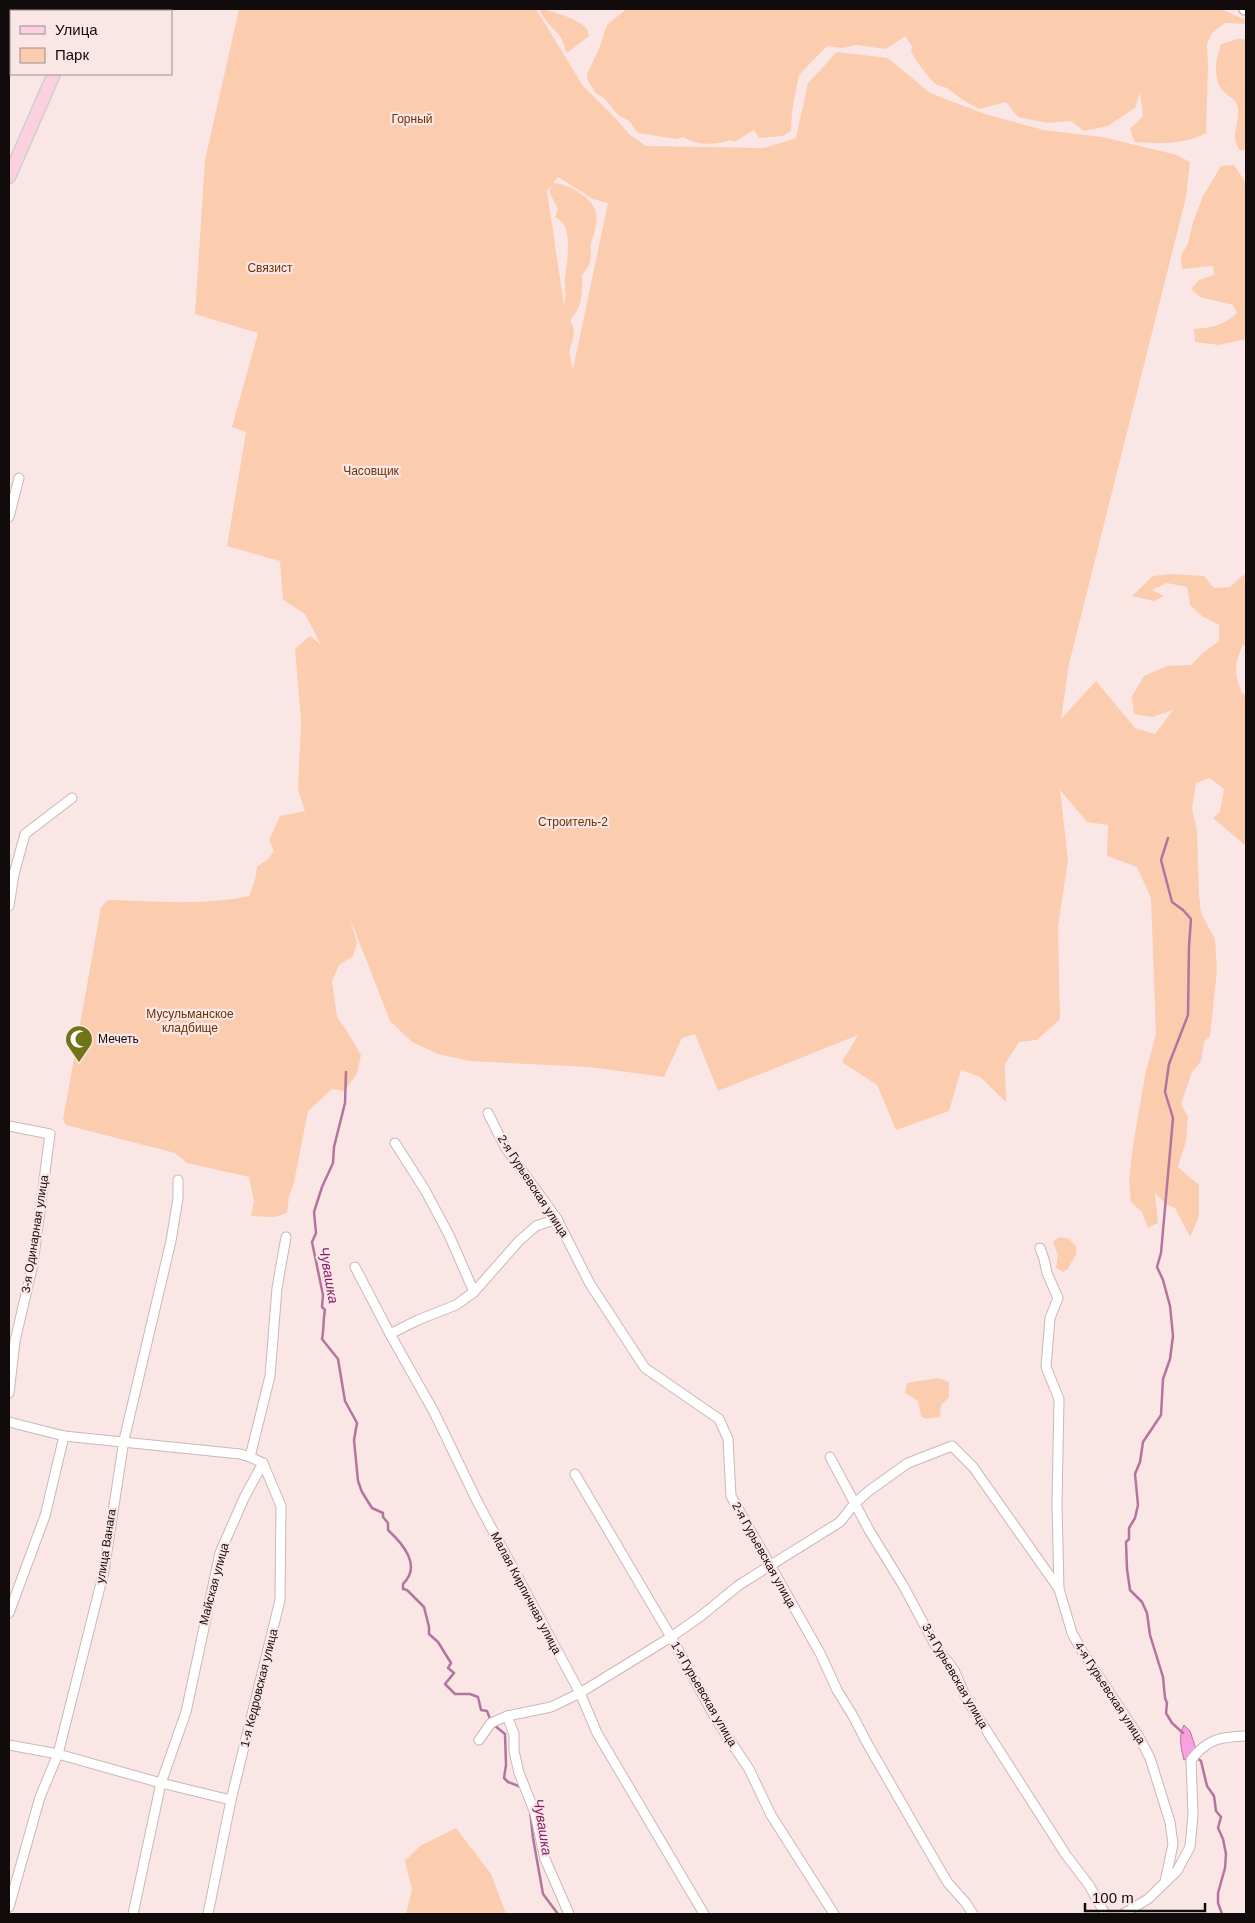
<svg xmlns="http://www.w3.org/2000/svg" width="1255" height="1923" font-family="Helvetica,sans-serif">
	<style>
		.green { fill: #fcccae; fill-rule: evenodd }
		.water { fill: #f9a1e0; stroke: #b474a0 }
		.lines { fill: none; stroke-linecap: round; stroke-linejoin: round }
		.stream { stroke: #b474a0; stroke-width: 2.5 }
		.minor-casing { stroke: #ccb7b8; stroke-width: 11 }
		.secondary-casing { stroke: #ccb7b8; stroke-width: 14 }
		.primary-casing { stroke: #d0cece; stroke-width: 15 }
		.minor { stroke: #fff; stroke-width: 9 }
		.secondary { stroke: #fff; stroke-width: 11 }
		.primary { stroke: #fbd1e0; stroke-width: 12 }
		.labels { text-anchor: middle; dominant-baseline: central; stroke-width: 4.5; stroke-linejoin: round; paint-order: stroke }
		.park-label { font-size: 12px; fill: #6a3302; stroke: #fbe6e6 }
		.poi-label { font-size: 12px; fill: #120b0c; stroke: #fbe6e6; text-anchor: start }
		.street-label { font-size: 12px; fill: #120b0c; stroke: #fbe6e6 }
		.water-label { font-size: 14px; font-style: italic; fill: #811e6c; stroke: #fbe6e6 }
	</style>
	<rect width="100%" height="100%" fill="#fbe6e6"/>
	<g class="green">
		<path d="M239,9h297l47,77 34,34 12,14 17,12 118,2 32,-10 12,-55 29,-31 51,6 42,35 55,21 59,16 58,7 75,18 13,7 -4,35 -117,467 -8,55 35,-38 39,47 20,6 18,-24 -21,7 -18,-3 -2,-18 12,-20 23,-10 24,-1 13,-13 15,-11v-16l-17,-9 -12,-11 -3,-18 -20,-4 -15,7 12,6 -10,5 -22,-5 21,-20 18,-2 33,2 10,12 16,-1 13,-12 3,1v70l-3,-1c-9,19 -9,29 -1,48l4,2v151l-33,-28 7,-6 4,-23 -14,-11 -14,5 -4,25 5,23 2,64 2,18 14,26 2,31 -7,66 -6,6 -3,19 -9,11 -11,32 7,13 -2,24 -8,26 21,18v31l-9,21 -15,-29 -9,-4 -11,-11 3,30 -10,5 -6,-16 -11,-10 -2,-21 4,-36 13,-74 10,-37 -5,-136 -14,-31 -30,-11 1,-31 -21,-3 -27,-32 8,70 -10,67 2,92 -23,21 -18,2 -14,22 1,38 -26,-25 -19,-7 -12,41 -53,19 -19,-45 -35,-23 16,-27 -140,56 -23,-57 -13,4 -18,39 -74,-10 -120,-6 -32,-7 -26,-12 -22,-21 -40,-103 7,25 -4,13 -14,9 -7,16 5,36 10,14 14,24 -4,19 -13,17 -12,-2 -24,22 -14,71 -5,15 -2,16 -12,4 -24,-1 3,-15 -5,-24 -62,-14 -12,-10 -109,-28 -3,-5 38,-213 7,-7c47,1 95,6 141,-4l6,-16 2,-13 11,-8 6,-8 -5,-11 11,-24 25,-5 -7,-21 3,-68 -6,-73 15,-13 11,9 -16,-31 -22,-14 -3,-39 -53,-15 19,-114 -14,-5 26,-94 -63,-19 10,-154zM558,177l35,22 15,4 -35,166c-2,-6 -4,-16 -3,-21 4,-11 6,-17 0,-28 12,-11 13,-29 12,-45 5,-6 9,-12 9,-21 0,-3 -1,-8 0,-11 3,-8 7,-21 5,-30 -3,-16 -28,-29 -43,-30zM552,185l-3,7 9,17 -3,8c3,2 8,5 9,8 7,12 3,40 1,52 -1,10 2,19 -1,28l-17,-114z"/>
		<path d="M539,9c10,0 41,11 47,19 2,2 2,5 3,8l-22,17c-3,-5 -4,-14 -8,-18 -8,-9 -15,-15 -20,-26z"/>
		<path d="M625,9h596l25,11v4l-21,-1 -13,10 -5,11 1,21 -2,68c-22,12 -47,11 -71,9l-5,-13 13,-13 -3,-23 -5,15 -27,18 -24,5 -13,-10 -24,2 -29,-6 -12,-15 -27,7 -16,-9 -16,-12 -12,-4 -15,-18 -9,-14 1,-6 -7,-10 -19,13 -30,-4 -13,3 -16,-2 -28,29 -7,36 -1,20 -8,5 -24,2 -5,-8 -20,12 -3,-2c-17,5 -32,6 -48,-3l-7,2 -38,-6 -9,-12 -10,-5 -13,-16 -11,-8 -7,-11 -1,-7 12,-25 8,-24 17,-14z"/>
		<path d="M1237,39h9v111h-7c-1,-3 -3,-7 -4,-11 -1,-6 4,-20 3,-30 -1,-10 -8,-11 -14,-17 -12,-11 -8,-35 -3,-48z"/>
		<path d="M1234,165l12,18v156l-27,6 -24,-3 -1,-13c17,-1 30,-4 43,-16l-4,-8 -33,-8 -9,-8 8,-9 15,-5 -1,-9 -31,3 -1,-13 7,-13 5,-21 10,-26 18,-30z"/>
		<polygon points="1059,1237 1069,1239 1076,1246 1076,1254 1068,1269 1063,1272 1056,1268 1058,1255 1053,1242"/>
		<polygon points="938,1378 949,1382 949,1397 941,1405 940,1417 926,1419 921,1416 918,1401 905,1393 907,1383"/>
		<polygon points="456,1828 491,1874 506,1914 406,1914 412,1890 405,1861 420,1846"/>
	</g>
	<path class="water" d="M1184,1725l6,6 6,18 -4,7 -8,4c-3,-11 -6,-25 0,-35z"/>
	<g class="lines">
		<g class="stream">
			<polyline points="1168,838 1161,860 1172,902 1183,910 1191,919 1189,946 1188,1015 1169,1064 1165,1092 1173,1118 1161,1253 1157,1267 1163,1280 1170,1306 1173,1336 1170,1359 1163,1379 1161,1415 1143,1442 1140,1462 1135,1474 1138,1505 1135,1518 1129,1528 1129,1539 1126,1542 1127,1569 1130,1590 1142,1602 1147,1613 1150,1635 1163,1677 1165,1698 1167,1703 1166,1713 1172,1723 1183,1733"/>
			<path d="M346,1072l-1,31 -11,44 -1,16 -11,24 -8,25 2,21 -4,9 11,53 -1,12 3,3c-2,10 -1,19 -3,29l16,20 7,42 12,22 -3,17 4,41 4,11 10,16 11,5v4l5,6v7c15,14 34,36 15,54v5l4,1 17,17 5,20v7l9,8 13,21 -3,5 6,5 -9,11 10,10h15l8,3 3,13 6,1 4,10"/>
			<polyline points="494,1725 505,1734 506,1765 504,1778 508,1782 521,1787"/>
			<polyline points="1197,1758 1201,1761 1207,1786 1214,1796 1216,1811 1221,1817 1218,1828 1223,1839 1226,1854 1225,1868 1218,1893 1218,1903 1222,1914"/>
			<polyline points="530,1810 533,1838 543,1894 558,1914"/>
		</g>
		<g class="minor-casing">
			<g id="minor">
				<polyline points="9,517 19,478"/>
				<polyline points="9,906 14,874 25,834 72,798"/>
				<polyline points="488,1113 505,1147 557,1219 590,1284 645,1368 719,1419 728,1439 731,1496 820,1653 837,1690 853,1716 867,1743 925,1844 948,1883 965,1902 973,1914"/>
				<polyline points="9,1126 50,1134 33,1264 15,1341 9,1393"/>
				<polyline points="395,1143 425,1190 449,1235 474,1292"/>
				<polyline points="1040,1248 1044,1259 1047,1273 1058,1298 1050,1318 1046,1367 1059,1399 1057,1504 1059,1589"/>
				<polyline points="355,1267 390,1334 434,1412 478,1503 580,1693 597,1733 704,1914"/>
				<polyline points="390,1334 418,1320 456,1305 474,1292 519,1241 536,1226 557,1219"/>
				<polyline points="9,1422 64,1436 240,1454 250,1457"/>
				<polyline points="830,1457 869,1530 904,1587 935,1645 954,1670 967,1700 1066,1855 1089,1885 1105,1914"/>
				<polyline points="575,1474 671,1637 717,1721 749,1769 771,1815 834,1914"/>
				<polyline points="9,1613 45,1516 64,1436"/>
				<polyline points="507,1716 514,1734 514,1751 519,1773 535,1813 545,1859 569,1914"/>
				<polyline points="479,1740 491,1723 507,1716 551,1707 580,1693 671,1637 701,1616 739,1585 840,1522 855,1503 870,1490 908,1463 952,1446 973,1467 1059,1589 1072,1633 1082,1651 1139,1737 1150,1758 1170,1822 1173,1844 1165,1882"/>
				<polyline points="9,1745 58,1754 161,1783 231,1800"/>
				<polyline points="9,1907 40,1797 58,1754 104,1571 124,1440 171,1241 178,1198 178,1180"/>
				<polyline points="133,1914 161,1783 186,1712 220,1553 244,1498 263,1463 250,1457 270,1376 277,1288 286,1237"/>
				<polyline points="208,1914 231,1800 280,1600 281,1506 263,1463"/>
				<path d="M1123,1914l25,-15 29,-28 13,-24 3,-32 -2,-55c17,-22 30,-23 55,-24"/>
			</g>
		</g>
		<g class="secondary-casing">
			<polyline id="secondary" points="1245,9 1246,9"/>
		</g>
		<g class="primary-casing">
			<g id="primary">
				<polyline points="80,11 81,9"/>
				<polyline points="9,177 54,74"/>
			</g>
		</g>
		<use href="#minor" class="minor"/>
		<use href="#secondary" class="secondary"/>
		<use href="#primary" class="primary"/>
	</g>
	<defs>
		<g id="mosque-pin" transform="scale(1.4375)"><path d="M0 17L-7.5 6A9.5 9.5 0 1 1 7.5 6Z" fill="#717319" stroke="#fbe6e6"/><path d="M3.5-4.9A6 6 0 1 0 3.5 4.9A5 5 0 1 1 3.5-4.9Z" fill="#fff"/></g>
	</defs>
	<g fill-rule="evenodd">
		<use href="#mosque-pin" x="79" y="1039"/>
	</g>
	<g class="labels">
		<g class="park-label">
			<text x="412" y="119">Горный</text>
			<text x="270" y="268">Связист</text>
			<text x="371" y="471">Часовщик</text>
			<text x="573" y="822">Строитель-2</text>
			<text x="190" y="1014">Мусульманское<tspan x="190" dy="14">кладбище</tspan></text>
		</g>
		<g class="poi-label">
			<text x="98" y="1039">Мечеть</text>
		</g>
		<g class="street-label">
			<text transform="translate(533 1186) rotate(57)">2-я Гурьевская улица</text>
			<text transform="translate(35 1234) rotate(-81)">3-я Одинарная улица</text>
			<text transform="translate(106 1546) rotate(-81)">улица Ванага</text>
			<text transform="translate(764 1555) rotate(61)">2-я Гурьевская улица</text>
			<text transform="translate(214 1584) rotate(-75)">Майская улица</text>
			<text transform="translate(526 1593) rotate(62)">Малая Кирпичная улица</text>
			<text transform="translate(955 1676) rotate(60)">3-я Гурьевская улица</text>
			<text transform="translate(259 1688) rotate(-76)">1-я Кедровская улица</text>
			<text transform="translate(1110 1693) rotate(57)">4-я Гурьевская улица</text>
			<text transform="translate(704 1694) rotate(60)">1-я Гурьевская улица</text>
		</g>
		<g class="water-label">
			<text transform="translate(329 1275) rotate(80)">Чувашка</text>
			<text transform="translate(543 1827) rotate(81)">Чувашка</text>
		</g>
	</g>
	<rect width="1255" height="1923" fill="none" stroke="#120b0c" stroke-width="20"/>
	<rect x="10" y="10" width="162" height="65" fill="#fbe6e6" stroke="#9e8e8f"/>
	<rect x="20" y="26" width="25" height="8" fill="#fbd1e0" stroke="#9e8e8f"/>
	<text x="55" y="35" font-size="15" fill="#120b0c">Улица</text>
	<rect x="20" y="48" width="25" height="15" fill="#fcccae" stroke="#9e8e8f"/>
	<text x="55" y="60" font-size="15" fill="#120b0c">Парк</text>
	<path d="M1085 1903v8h120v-8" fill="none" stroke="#120b0c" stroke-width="2.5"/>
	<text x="1092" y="1903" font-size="15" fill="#120b0c" stroke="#fbe6e6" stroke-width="4" paint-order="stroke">100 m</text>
</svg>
